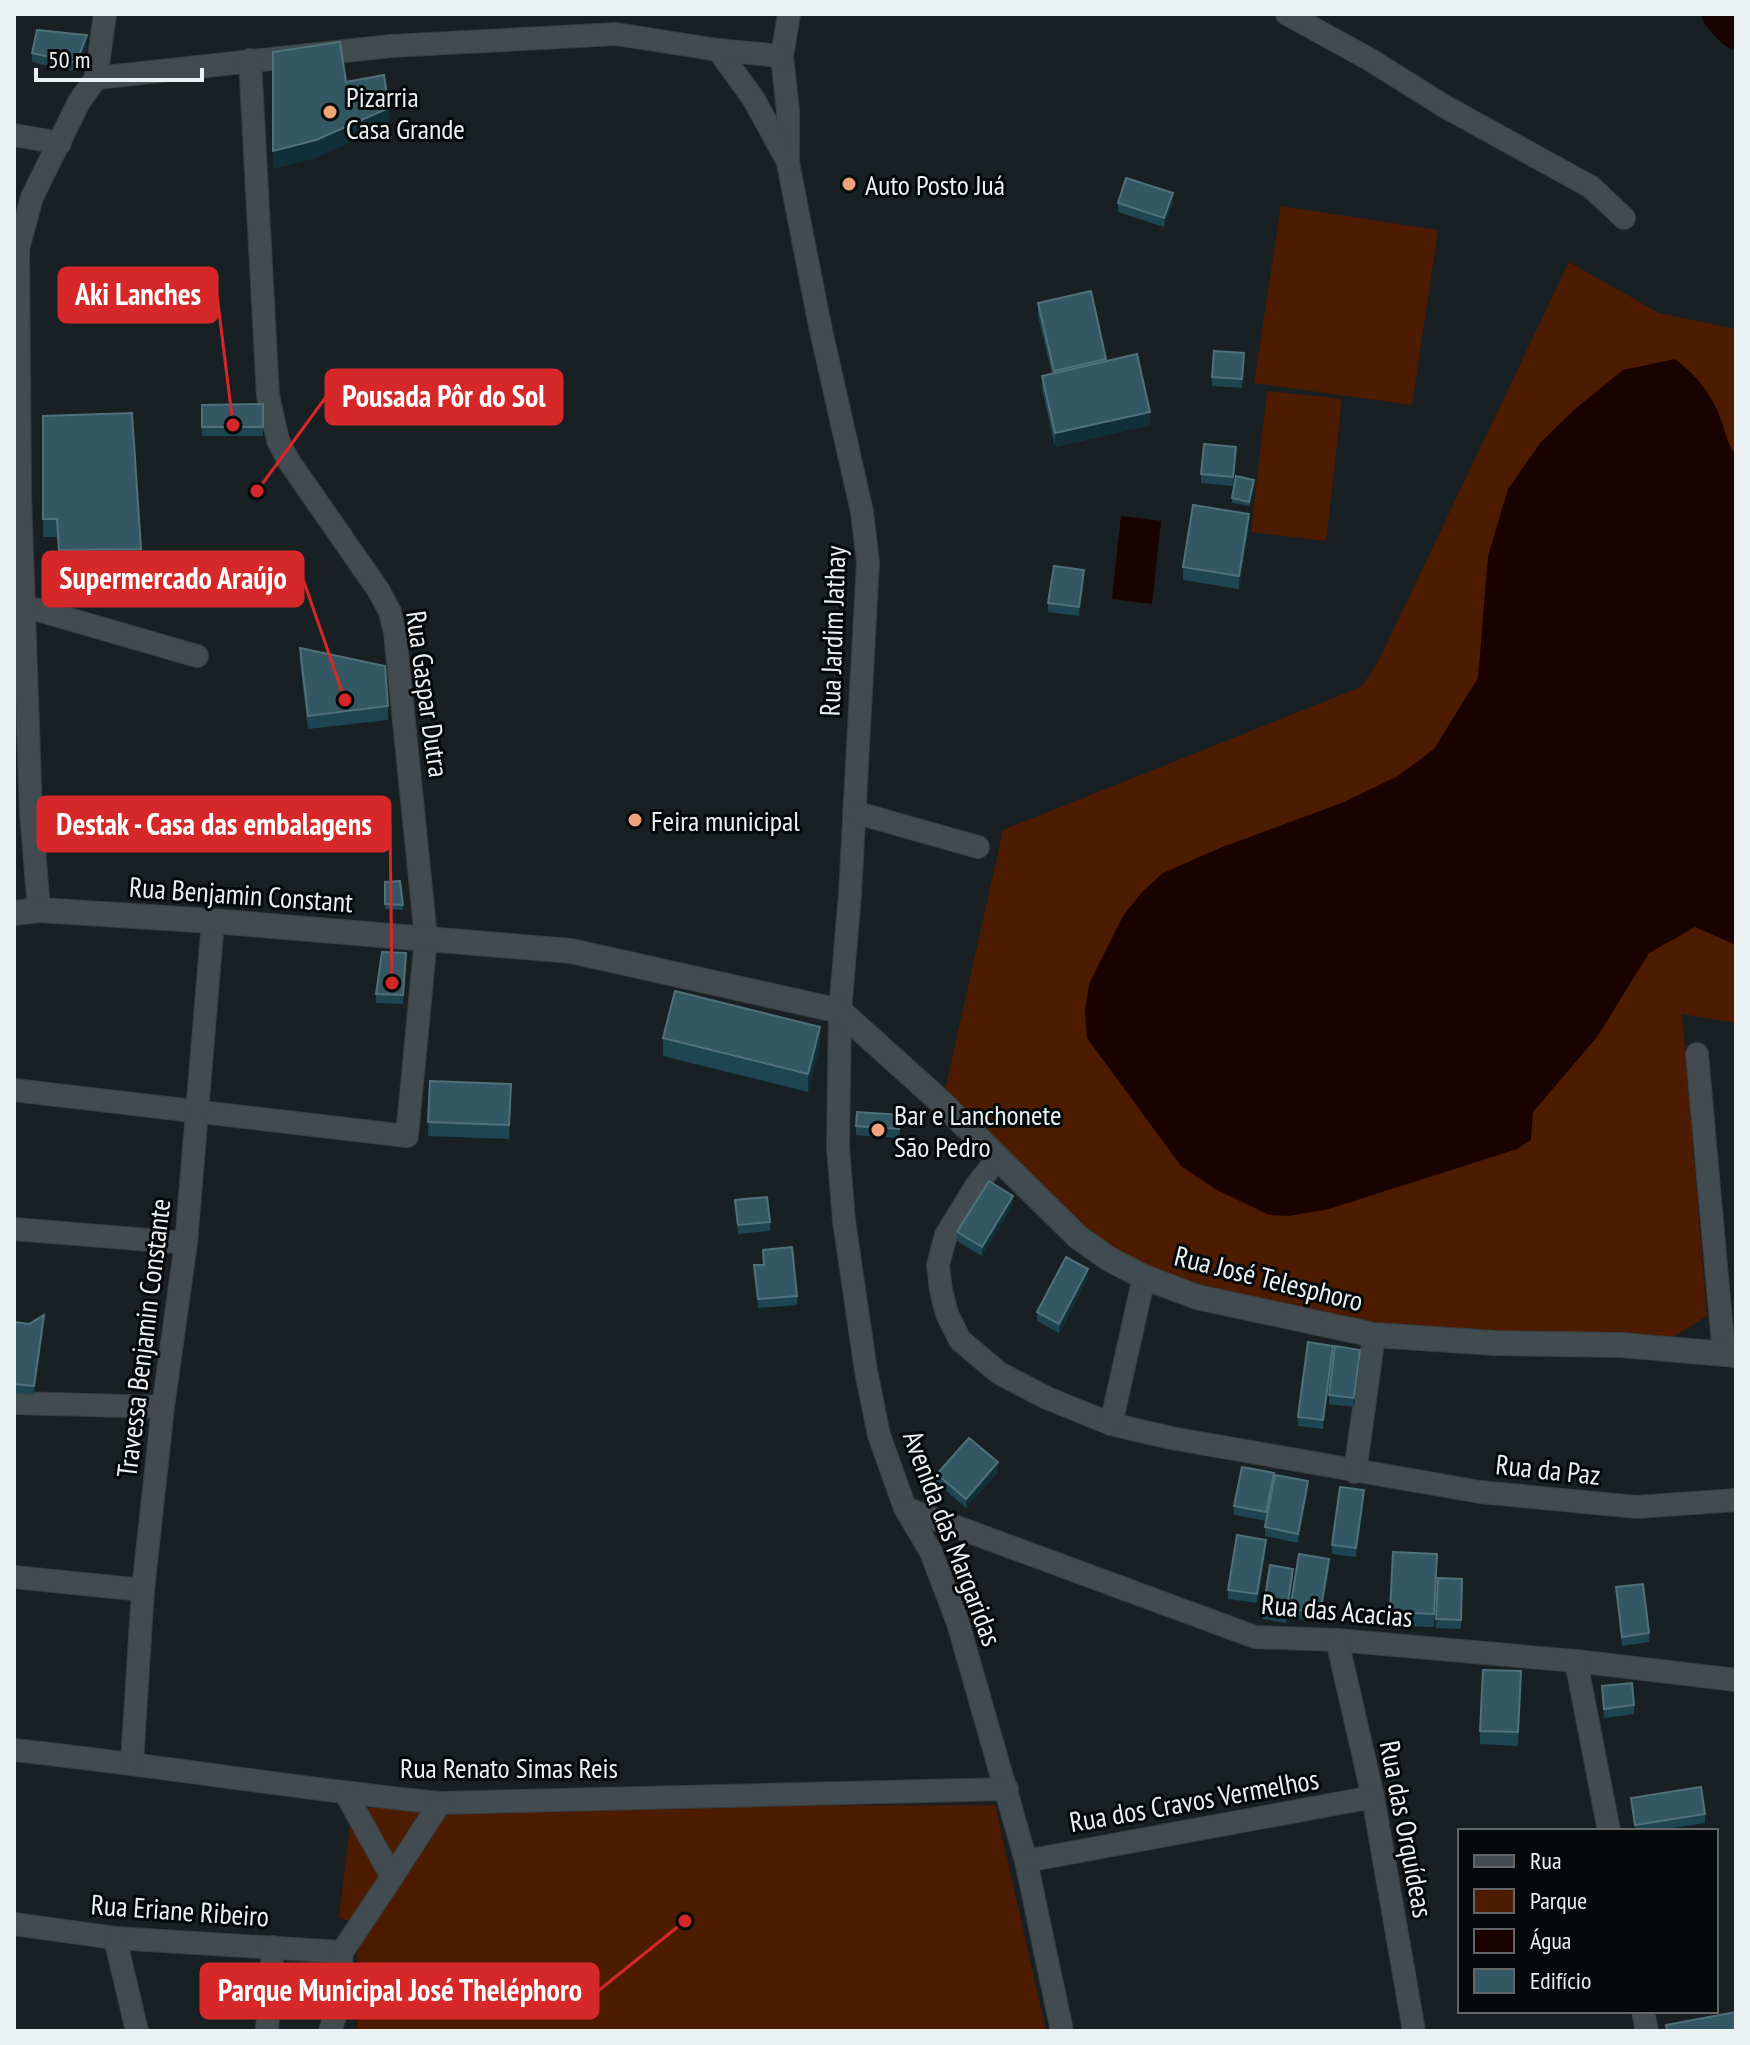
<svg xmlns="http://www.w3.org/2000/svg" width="1750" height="2045" font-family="'PT Sans Narrow',sans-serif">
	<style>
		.green { fill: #4c1b00 }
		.water { fill: #190200 }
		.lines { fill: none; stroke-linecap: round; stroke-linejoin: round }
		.river { stroke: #190200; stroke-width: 40 }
		.minor-casing { stroke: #373d3f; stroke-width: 24 }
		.tertiary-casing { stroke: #373d3f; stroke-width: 26 }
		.minor { stroke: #424b4f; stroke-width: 22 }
		.tertiary { stroke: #424b4f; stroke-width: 24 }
		.wall { fill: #1d4652 }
		.shaded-wall { fill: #112f38 }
		.building { fill: #335863; stroke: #50707a; stroke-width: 2 }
		.poi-dot { fill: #f0a279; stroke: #06090a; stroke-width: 3 }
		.labels { text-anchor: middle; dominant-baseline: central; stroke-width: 6; stroke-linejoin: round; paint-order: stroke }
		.poi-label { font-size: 28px; fill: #ebf1f3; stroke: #06090a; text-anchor: start }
		.street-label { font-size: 28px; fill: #ebf1f3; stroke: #06090a }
		.leader { fill: none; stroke: #d62828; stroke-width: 3 }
		.callout-dot { fill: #d62828; stroke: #06090a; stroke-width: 3 }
		.callout { fill: #d62828; stroke: #d62828; stroke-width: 3 }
		.callout-label { font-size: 30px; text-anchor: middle; font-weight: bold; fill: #fff }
	</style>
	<rect width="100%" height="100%" fill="#182023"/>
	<g class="green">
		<polygon points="1281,206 1438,230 1412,405 1254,383"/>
		<polygon points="1569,262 1659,313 1736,329 1736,1023 1682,1014 1707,1316 1672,1338 1385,1328 1192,1290 1086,1237 944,1095 1003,830 1361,687 1378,662"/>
		<polygon points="1267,391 1342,399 1326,541 1251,532"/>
		<polygon points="995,1805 1046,2031 358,2031 358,1924 339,1918 352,1808"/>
	</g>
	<g class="water">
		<path d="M1675,359c22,17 37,35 46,61 5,13 7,26 15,36v489l-41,-18 -46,26 -52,84 -64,75 -2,28 -14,9 -188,60 -40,7 -20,-1 -54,-26 -34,-23 -94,-128 -2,-27 4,-27 34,-68 19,-24 21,-19 57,-25 124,-46 54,-26 36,-27 44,-71 10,-122 20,-67 33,-47 34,-33 48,-39z"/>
		<polygon points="1121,516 1161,521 1152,604 1112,599"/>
	</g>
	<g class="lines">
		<polyline class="river" points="1722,14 1736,29"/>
		<g class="minor-casing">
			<g id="minor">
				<polyline points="789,14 782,56 788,111 788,163 820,326 862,512 868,562 850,894 840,1011 838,1147 844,1221 866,1371 879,1435 905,1508 931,1552 958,1623 1026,1861 1062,2031"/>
				<polyline points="1287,14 1369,59 1444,106 1591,187 1624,218"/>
				<polyline points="718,50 753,98 788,162"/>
				<polyline points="96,78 391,46 616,34 718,50 782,56"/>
				<polyline points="14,135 60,143"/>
				<polyline points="24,606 197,656"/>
				<polyline points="854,812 978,847"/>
				<polyline points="39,910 31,813 20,496 18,249 32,197 79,102 96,78 105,14"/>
				<polyline points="1697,1054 1724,1355"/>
				<polyline points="14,1090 407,1136 426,938 395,633 390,612 379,591 288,460 278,440 268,396 250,60"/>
				<polyline points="997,1159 976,1186 946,1235 938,1265 941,1290 947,1314 960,1340 999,1373 1047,1398 1111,1424 1171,1438 1480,1492 1637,1507 1736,1500"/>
				<polyline points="14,1229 186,1243"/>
				<polyline points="14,1403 163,1407"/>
				<polyline points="1111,1424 1144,1277"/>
				<polyline points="1355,1472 1374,1335"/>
				<polyline points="905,1508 1255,1637 1337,1640 1576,1661 1736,1680"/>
				<polyline points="14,1577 143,1590"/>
				<polyline points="1337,1640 1373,1797 1414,2031"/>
				<polyline points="1576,1661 1609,1831"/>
				<path d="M14,1750c142,15 284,39 426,53l567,-14"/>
				<polyline points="132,1762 143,1590 163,1407 186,1243 213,921"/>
				<polyline points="1026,1861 1373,1797"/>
				<polyline points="392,1877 440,1803"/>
				<polyline points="14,1924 115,1938 342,1952"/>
				<polyline points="115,1938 137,2031"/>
				<polyline points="1643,2011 1647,2031"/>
				<polyline points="267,2031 273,1947"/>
				<polyline points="330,2031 335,2016 342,1952 392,1877 346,1794"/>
			</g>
		</g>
		<g class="tertiary-casing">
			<polyline id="tertiary" points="14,913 39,910 213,921 571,951 840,1011 941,1102 1078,1237 1109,1259 1144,1277 1197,1297 1374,1335 1495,1343 1621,1345 1736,1355"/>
		</g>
		<use href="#minor" class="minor"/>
		<use href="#tertiary" class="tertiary"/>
	</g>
	<g class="wall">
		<polygon points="87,44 76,72 32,62 32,53"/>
		<polygon points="1173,202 1164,227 1118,212 1118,203"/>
		<polygon points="1038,303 1106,361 1150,425 1055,447 1042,389 1042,376 1052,374 1038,316"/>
		<polygon points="1244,362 1242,388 1212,386 1212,377"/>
		<polygon points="263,404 263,436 202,436 202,405"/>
		<polygon points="43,416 141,549 141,566 59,568 57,537 43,537"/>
		<polygon points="1236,456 1233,486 1201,483 1201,474"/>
		<polygon points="1254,484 1249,506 1232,503 1232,498"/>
		<polygon points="1249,527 1239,589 1183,580 1183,567"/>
		<polygon points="1084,579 1079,616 1048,612 1048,603"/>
		<polygon points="300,648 388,706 388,720 308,729 300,662"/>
		<polygon points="385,882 403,905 403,910 385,909"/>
		<polygon points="406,962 403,1004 376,1003 376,994"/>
		<polygon points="663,1038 820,1045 808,1092 663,1056"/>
		<polygon points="430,1081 511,1097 509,1139 428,1136"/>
		<polygon points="901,1124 899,1138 856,1135 856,1126"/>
		<polygon points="735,1200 770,1222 770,1231 738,1234"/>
		<polygon points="1013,1205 982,1256 957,1241 957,1232"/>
		<polygon points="763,1250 797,1296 797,1305 758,1308 754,1265 764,1265"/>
		<polygon points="1088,1278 1059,1333 1037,1321 1037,1312"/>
		<polygon points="14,1322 29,1324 44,1324 34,1395 14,1393"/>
		<polygon points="1333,1355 1323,1429 1298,1426 1298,1417"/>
		<polygon points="1360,1359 1354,1407 1329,1404 1329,1395"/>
		<polygon points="998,1472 966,1508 937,1483 937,1474"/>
		<polygon points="1274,1473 1266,1521 1234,1515 1234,1506"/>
		<polygon points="1308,1490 1298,1543 1265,1536 1265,1527"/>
		<polygon points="1364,1499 1356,1557 1332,1554 1332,1545"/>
		<polygon points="1266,1549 1257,1603 1228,1599 1228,1590"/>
		<polygon points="1329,1568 1320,1622 1290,1618 1290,1609"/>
		<polygon points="1437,1568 1434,1627 1390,1626 1390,1612"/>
		<polygon points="1293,1578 1286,1623 1263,1619 1263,1610"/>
		<polygon points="1438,1578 1462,1579 1461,1629 1436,1628"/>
		<polygon points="1616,1587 1649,1633 1649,1642 1622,1646"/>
		<polygon points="1521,1685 1518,1746 1480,1744 1480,1731"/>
		<polygon points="1602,1686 1634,1705 1634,1714 1604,1718"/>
		<polygon points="1631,1798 1705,1814 1705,1823 1653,1831 1635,1831"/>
	</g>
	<g class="shaded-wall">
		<polygon points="87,35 87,44 76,72 76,63"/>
		<polygon points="389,108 389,125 316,158 273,169 273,151"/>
		<polygon points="1173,193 1173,202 1164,227 1164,218"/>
		<polygon points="1106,359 1106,372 1054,384 1054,371"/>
		<polygon points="1150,412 1150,425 1055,447 1055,433"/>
		<polygon points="1249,514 1249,527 1239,589 1239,576"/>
		<polygon points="1084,570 1084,579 1079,616 1079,607"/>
		<polygon points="820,1027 820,1045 808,1092 808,1074"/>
		<polygon points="1013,1196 1013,1205 982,1256 982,1247"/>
		<polygon points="1088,1269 1088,1278 1059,1333 1059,1324"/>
		<polygon points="44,1315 44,1324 34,1395 34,1386"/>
		<polygon points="1333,1346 1333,1355 1323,1429 1323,1420"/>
		<polygon points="1360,1350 1360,1359 1354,1407 1354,1398"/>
		<polygon points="998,1462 998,1472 966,1508 966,1499"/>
		<polygon points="1274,1473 1274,1482 1266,1521 1266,1512"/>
		<polygon points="1308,1481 1308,1490 1298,1543 1298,1534"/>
		<polygon points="1364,1490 1364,1499 1356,1557 1356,1548"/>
		<polygon points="1266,1540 1266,1549 1257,1603 1257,1594"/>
		<polygon points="1329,1559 1329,1568 1320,1622 1320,1613"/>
		<polygon points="1293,1569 1293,1578 1286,1623 1286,1614"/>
	</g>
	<g class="building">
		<polygon points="37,30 87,35 76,63 32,53"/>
		<polygon points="340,42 346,82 384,75 389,108 316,140 273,151 273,52"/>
		<polygon points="1126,178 1173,193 1164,218 1118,203"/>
		<polygon points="1091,291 1106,359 1054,371 1038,303"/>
		<polygon points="1214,351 1244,353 1242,379 1212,377"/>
		<polygon points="1137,354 1150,412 1055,433 1042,376"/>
		<polygon points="263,404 263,427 202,427 202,405"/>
		<polygon points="132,413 141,549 59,550 57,519 43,519 43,416"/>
		<polygon points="1204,444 1236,447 1233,477 1201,474"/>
		<polygon points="1236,476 1254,480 1249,502 1232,498"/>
		<polygon points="1193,505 1249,514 1239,576 1183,567"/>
		<polygon points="1054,566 1084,570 1079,607 1048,603"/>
		<polygon points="300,648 385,666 388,706 308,716"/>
		<polygon points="400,881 403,905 385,904 385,882"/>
		<polygon points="382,952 406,953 403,995 376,994"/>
		<polygon points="675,991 820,1027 808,1074 663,1038"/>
		<polygon points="430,1081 511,1084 509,1125 428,1122"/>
		<polygon points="857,1112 901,1115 899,1129 856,1126"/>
		<polygon points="989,1181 1013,1196 982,1247 957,1232"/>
		<polygon points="767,1197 770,1222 738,1225 735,1200"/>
		<polygon points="792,1247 797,1296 758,1299 754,1265 764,1265 763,1250"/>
		<polygon points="1066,1257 1088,1269 1059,1324 1037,1312"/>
		<polygon points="44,1315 34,1386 14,1384 14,1322 29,1324"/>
		<polygon points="1308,1342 1333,1346 1323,1420 1298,1417"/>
		<polygon points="1335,1346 1360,1350 1354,1398 1329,1395"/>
		<polygon points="969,1438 998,1462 966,1499 937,1474"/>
		<polygon points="1242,1467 1274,1473 1266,1512 1234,1506"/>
		<polygon points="1275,1475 1308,1481 1298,1534 1265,1527"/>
		<polygon points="1340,1487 1364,1490 1356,1548 1332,1545"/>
		<polygon points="1237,1535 1266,1540 1257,1594 1228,1590"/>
		<polygon points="1393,1552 1437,1554 1434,1614 1390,1612"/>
		<polygon points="1299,1554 1329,1559 1320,1613 1290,1609"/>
		<polygon points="1270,1565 1293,1569 1286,1614 1263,1610"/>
		<polygon points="1438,1578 1462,1579 1461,1620 1436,1619"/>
		<polygon points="1643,1584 1649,1633 1622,1637 1616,1587"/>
		<polygon points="1483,1670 1521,1671 1518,1732 1480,1731"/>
		<polygon points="1632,1683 1634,1705 1604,1709 1602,1686"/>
		<polygon points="1701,1787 1705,1814 1635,1825 1631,1798"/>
		<polygon points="1736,2012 1736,2031 1667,2031 1666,2025"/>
	</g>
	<g class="poi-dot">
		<circle cx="330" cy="112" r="8"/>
		<circle cx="849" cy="184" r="8"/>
		<circle cx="635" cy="820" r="8"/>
		<circle cx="878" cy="1130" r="8"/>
	</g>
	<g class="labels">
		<g class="poi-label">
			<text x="346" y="96">Pizarria<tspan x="346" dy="32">Casa Grande</tspan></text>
			<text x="865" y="184">Auto Posto Juá</text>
			<text x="651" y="820">Feira municipal</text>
			<text x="894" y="1114">Bar e Lanchonete<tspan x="894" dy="32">São Pedro</tspan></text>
		</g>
		<g class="street-label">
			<text transform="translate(832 631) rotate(-88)">Rua Jardim Jathay</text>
			<text transform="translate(428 694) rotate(82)">Rua Gaspar Dutra</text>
			<text transform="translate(241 894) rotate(4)">Rua Benjamin Constant</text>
			<text transform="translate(1269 1278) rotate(14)">Rua José Telesphoro</text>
			<text transform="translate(143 1338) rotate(-83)">Travessa Benjamin Constante</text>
			<text transform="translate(1548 1469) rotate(6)">Rua da Paz</text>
			<text transform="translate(953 1538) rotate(69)">Avenida das Margaridas</text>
			<text transform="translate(1337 1610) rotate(5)">Rua das Acacias</text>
			<text x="509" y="1767">Rua Renato Simas Reis</text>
			<text transform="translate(1194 1800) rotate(-10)">Rua dos Cravos Vermelhos</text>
			<text transform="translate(1407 1829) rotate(79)">Rua das Orquídeas</text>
			<text transform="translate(180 1910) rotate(4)">Rua Eriane Ribeiro</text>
		</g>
	</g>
	<path class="leader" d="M233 425L217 295M257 491L326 397M345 700L303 579M392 983L390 824M685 1921L598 1991"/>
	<g class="callout-dot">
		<circle cx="233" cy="425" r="8"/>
		<circle cx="257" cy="491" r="8"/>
		<circle cx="345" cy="700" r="8"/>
		<circle cx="392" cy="983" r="8"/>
		<circle cx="685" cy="1921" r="8"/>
	</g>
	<g class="callout">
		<rect x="59" y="268" width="158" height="54" rx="8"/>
		<rect x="326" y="370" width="236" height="54" rx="8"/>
		<rect x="43" y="552" width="260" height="54" rx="8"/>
		<rect x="38" y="797" width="352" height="54" rx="8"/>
		<rect x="201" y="1964" width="397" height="54" rx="8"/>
	</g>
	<g class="callout-label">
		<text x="138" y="305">Aki Lanches</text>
		<text x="444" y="407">Pousada Pôr do Sol</text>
		<text x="173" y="589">Supermercado Araújo</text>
		<text x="214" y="835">Destak - Casa das embalagens</text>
		<text x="400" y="2001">Parque Municipal José Theléphoro</text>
	</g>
	<rect width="1750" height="2045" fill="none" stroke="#ebf1f3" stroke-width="32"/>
	<rect x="1458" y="1829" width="260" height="184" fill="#06090a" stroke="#626667" stroke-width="2"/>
	<rect x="1474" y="1855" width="40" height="12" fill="#424b4f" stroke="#626667" stroke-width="2"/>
	<text x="1530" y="1869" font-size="24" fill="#ebf1f3">Rua</text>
	<rect x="1474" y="1889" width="40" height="24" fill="#4c1b00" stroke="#626667" stroke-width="2"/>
	<text x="1530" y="1909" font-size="24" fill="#ebf1f3">Parque</text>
	<rect x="1474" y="1929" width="40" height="24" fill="#190200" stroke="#626667" stroke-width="2"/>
	<text x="1530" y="1949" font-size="24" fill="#ebf1f3">Água</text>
	<rect x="1474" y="1969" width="40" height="24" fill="#335863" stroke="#626667" stroke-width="2"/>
	<text x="1530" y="1989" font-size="24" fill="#ebf1f3">Edifício</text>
	<path d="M36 68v12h166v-12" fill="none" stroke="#ebf1f3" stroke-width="4"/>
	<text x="48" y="68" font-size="24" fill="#ebf1f3" stroke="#06090a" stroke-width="6" paint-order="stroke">50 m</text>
</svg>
